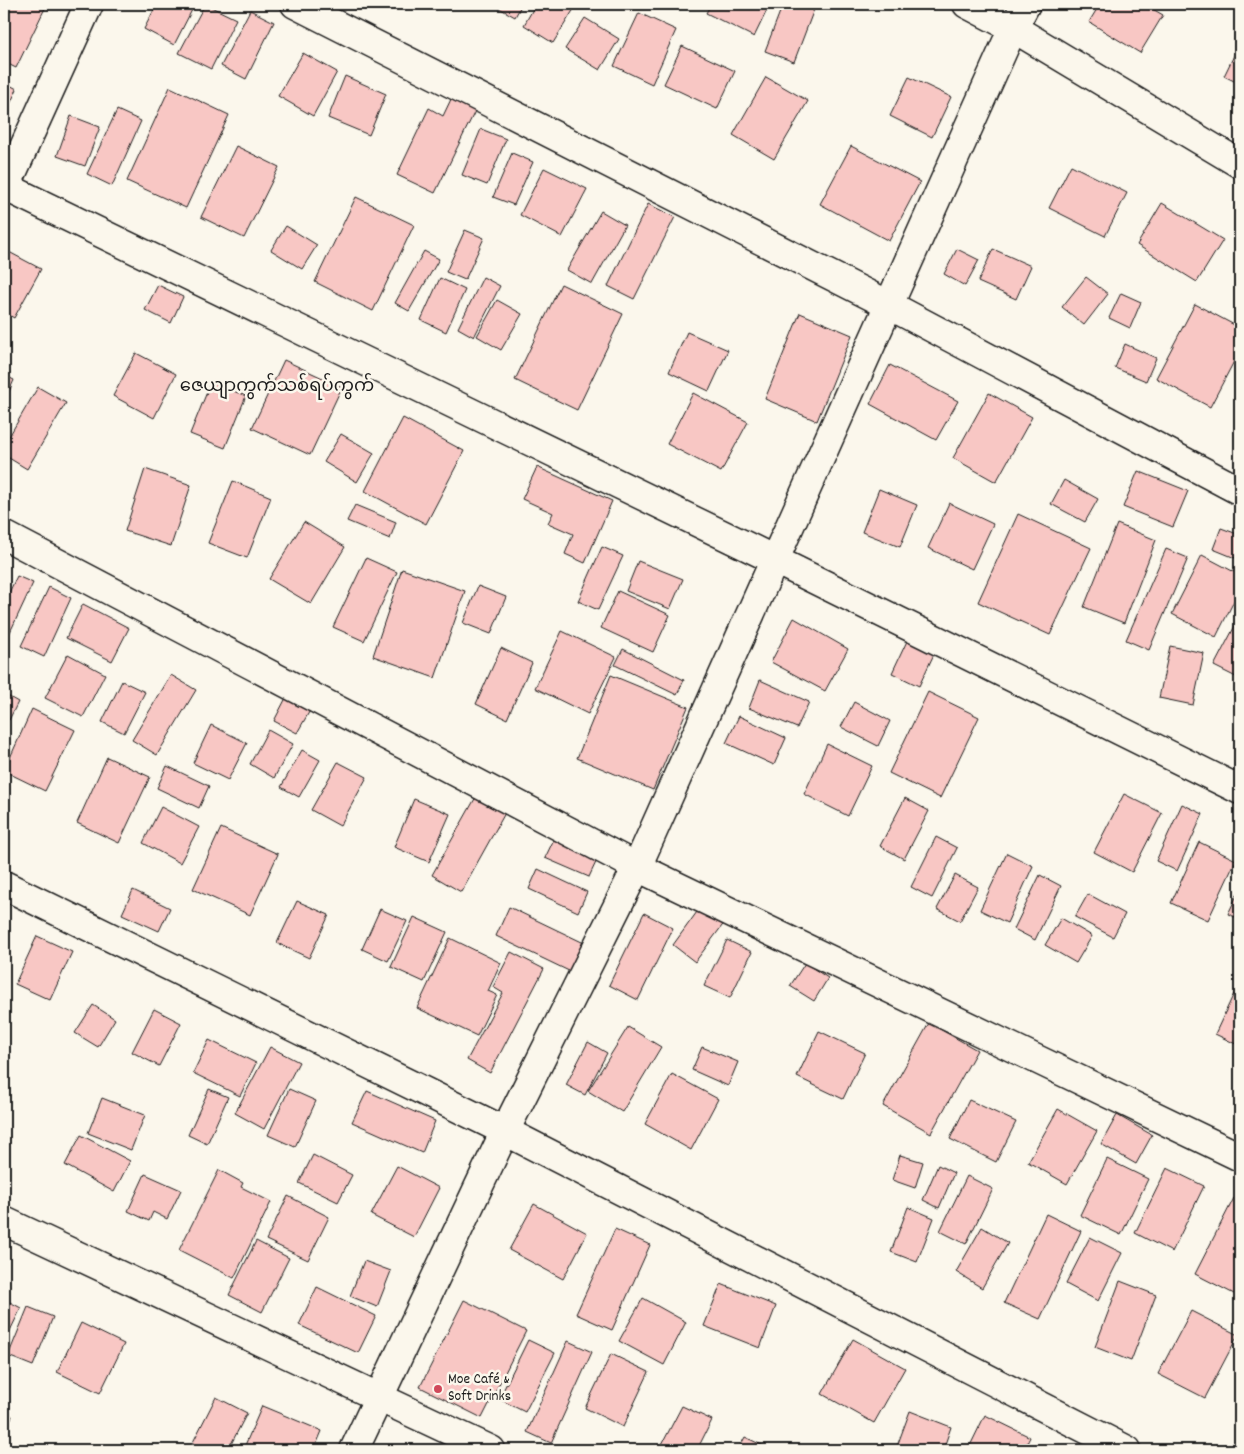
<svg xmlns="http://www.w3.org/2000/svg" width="1244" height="1454" font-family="Dekko,'Noto Sans Myanmar',sans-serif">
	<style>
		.building { fill: #f8c7c4; stroke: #1c1c1c }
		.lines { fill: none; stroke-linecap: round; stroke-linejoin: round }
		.minor-casing { stroke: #1c1c1c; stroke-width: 31 }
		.minor { stroke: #fbf7ec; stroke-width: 28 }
		.poi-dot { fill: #d1495b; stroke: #fbf7ec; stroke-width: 2 }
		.labels { text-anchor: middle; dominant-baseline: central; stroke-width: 5; stroke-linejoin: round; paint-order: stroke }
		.poi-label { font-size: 15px; fill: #1c1c1c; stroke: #fbf7ec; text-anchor: start }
		.quarter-label { font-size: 18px; fill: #1c1c1c; stroke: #fbf7ec }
	</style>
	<rect width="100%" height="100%" fill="#fbf7ec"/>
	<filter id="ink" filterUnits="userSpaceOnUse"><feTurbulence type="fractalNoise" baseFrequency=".02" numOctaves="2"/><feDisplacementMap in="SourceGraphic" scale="10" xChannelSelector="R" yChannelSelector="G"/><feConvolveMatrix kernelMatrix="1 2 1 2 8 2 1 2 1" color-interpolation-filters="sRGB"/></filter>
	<g filter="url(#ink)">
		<g class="building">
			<polygon points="4,4 47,4 16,68 4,62"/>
			<polygon points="157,4 195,4 174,45 144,29"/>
			<polygon points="205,4 236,19 211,69 179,53"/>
			<polygon points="492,4 522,4 515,17"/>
			<polygon points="536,4 577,4 553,43 524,25"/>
			<polygon points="711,4 770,4 754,37 706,13"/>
			<polygon points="783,4 816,4 794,62 765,51"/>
			<polygon points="1100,4 1144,4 1163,15 1140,53 1089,22"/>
			<polygon points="250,10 274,22 246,79 221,66"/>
			<polygon points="639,13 676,30 652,84 614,66"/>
			<polygon points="585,18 619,39 600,70 565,49"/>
			<polygon points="1240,43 1240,84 1224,76"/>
			<polygon points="682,46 735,71 717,109 664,84"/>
			<polygon points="303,53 337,72 313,116 278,96"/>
			<polygon points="345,76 386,94 369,135 328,118"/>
			<polygon points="766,77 808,101 774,159 733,135"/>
			<polygon points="909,77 951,97 932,137 890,116"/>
			<polygon points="4,82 17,89 4,117"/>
			<polygon points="170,87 229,115 186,208 127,181"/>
			<polygon points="453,95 477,107 435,193 397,175 429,108 443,116"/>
			<polygon points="117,110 141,121 112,186 87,174"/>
			<polygon points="71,116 100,127 85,166 57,156"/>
			<polygon points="481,129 506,139 487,185 462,175"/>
			<polygon points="236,146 279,167 244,238 201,217"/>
			<polygon points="851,146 920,182 889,241 820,204"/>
			<polygon points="512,153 533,162 514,205 493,197"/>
			<polygon points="1071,165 1127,193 1105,236 1049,208"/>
			<polygon points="544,168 587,189 562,237 520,215"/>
			<polygon points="356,197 414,225 373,311 315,282"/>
			<polygon points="1162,203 1223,240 1197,282 1137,245"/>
			<polygon points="648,204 675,217 634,299 608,286"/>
			<polygon points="601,211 625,225 592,284 567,270"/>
			<polygon points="286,226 317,245 302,269 271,250"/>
			<polygon points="465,230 484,238 465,280 446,272"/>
			<polygon points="957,249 979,260 965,286 944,274"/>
			<polygon points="993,249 1031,266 1016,299 978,282"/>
			<polygon points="424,251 439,259 409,311 395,303"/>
			<polygon points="9,252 41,269 14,318 4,312 4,262"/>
			<polygon points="483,277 500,286 474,337 458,328"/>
			<polygon points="1086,277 1108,294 1084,325 1062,307"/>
			<polygon points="440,278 465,290 446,332 421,320"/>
			<polygon points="561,284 623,314 577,410 515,380"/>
			<polygon points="158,285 183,297 171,323 145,310"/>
			<polygon points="1121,293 1141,302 1130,328 1109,318"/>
			<polygon points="497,300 522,314 501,350 477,336"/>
			<polygon points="1195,304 1240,328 1240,350 1210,407 1156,378"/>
			<polygon points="800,313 852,335 817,421 765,399"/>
			<polygon points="687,332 728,350 709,391 669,372"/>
			<polygon points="1125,344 1156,358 1146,381 1115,368"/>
			<polygon points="136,353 176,374 154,418 113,396"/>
			<polygon points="284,360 342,387 310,455 252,428"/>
			<polygon points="890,365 958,401 936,440 870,404"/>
			<polygon points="4,375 14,380 4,403"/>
			<polygon points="211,382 246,396 225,448 190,434"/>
			<polygon points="38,387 66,403 27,469 4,455 4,445"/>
			<polygon points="693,393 748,422 721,472 667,444"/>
			<polygon points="989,393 1032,417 996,482 953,458"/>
			<polygon points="403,418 464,451 426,524 365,491"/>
			<polygon points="341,434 374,453 357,482 324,462"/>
			<polygon points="537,467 612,501 585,563 565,554 573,534 548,523 553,513 522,499"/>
			<polygon points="145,469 191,485 171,546 125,531"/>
			<polygon points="1138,471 1188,491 1173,527 1123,507"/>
			<polygon points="1064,480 1098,499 1085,522 1051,504"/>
			<polygon points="233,481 271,497 247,558 208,543"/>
			<polygon points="879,489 917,505 900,547 862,532"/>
			<polygon points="949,503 993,524 972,569 928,548"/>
			<polygon points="355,505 396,522 390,539 347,521"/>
			<polygon points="1018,514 1091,548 1050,635 978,602"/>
			<polygon points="304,522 345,547 311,604 269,579"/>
			<polygon points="1117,524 1156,540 1124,623 1084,607"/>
			<polygon points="1221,528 1240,535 1240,560 1213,549"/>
			<polygon points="602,547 623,556 598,610 578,601"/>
			<polygon points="1166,549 1188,558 1149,650 1126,640"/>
			<polygon points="1202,555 1240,575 1240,589 1216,637 1172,614"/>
			<polygon points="366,558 397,572 364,641 333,627"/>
			<polygon points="638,561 683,579 670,609 626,591"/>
			<polygon points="402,569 465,591 435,678 373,656"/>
			<polygon points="17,576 33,583 4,645 4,603"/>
			<polygon points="478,586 506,597 491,634 463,623"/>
			<polygon points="49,587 71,598 44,657 21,646"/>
			<polygon points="618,591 670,615 653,652 601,628"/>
			<polygon points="83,604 129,628 112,661 66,638"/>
			<polygon points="794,618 848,649 825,691 771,662"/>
			<polygon points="1237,622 1240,624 1240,679 1214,666"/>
			<polygon points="562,631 616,657 588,714 535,688"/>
			<polygon points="907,641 934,654 919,686 892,673"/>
			<polygon points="1170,646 1204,653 1193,705 1159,698"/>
			<polygon points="501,648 532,663 507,719 476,704"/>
			<polygon points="623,649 684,680 677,695 615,665"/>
			<polygon points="68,654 105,674 83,717 45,698"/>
			<polygon points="171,675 196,690 157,755 132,740"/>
			<polygon points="611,675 688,707 653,790 577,758"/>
			<polygon points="760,680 809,702 797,728 749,708"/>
			<polygon points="122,681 145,692 124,733 102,722"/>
			<polygon points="928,692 979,717 940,798 889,773"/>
			<polygon points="4,694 18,702 9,720 4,718"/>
			<polygon points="288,694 312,707 297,733 274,721"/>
			<polygon points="854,702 890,721 878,746 841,727"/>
			<polygon points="32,709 75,730 45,791 4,771"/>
			<polygon points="739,716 786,738 774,765 726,743"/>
			<polygon points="211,725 247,743 228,780 193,763"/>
			<polygon points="268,730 293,744 274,778 250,764"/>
			<polygon points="827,744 872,766 848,816 804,794"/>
			<polygon points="302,750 320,760 299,797 281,787"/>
			<polygon points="107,757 150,777 119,843 77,823"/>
			<polygon points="338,762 367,777 340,826 311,810"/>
			<polygon points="167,766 209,786 199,808 157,788"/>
			<polygon points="481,788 510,804 461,892 432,875"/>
			<polygon points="1124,794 1162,813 1132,872 1094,852"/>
			<polygon points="905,798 929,811 904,859 880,846"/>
			<polygon points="414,799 450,814 429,862 394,847"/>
			<polygon points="1182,804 1203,814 1177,871 1156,861"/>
			<polygon points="161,807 199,827 180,863 143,843"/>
			<polygon points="221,828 278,854 250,915 193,889"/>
			<polygon points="555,837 598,858 589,877 545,858"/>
			<polygon points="936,837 957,848 932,898 911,887"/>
			<polygon points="1199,842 1236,860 1208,920 1171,903"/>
			<polygon points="1007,853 1033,866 1007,923 980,910"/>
			<polygon points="538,869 587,892 578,912 529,889"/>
			<polygon points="955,875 978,887 960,921 937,909"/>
			<polygon points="1040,875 1061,886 1035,940 1014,929"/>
			<polygon points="1240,889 1240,919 1228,914"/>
			<polygon points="133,890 170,908 159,931 122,914"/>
			<polygon points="1088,894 1125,914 1113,937 1075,917"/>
			<polygon points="297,901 329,915 309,958 277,943"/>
			<polygon points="702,905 725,922 695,962 673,945"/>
			<polygon points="509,907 584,943 571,972 496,936"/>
			<polygon points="380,909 407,921 388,961 362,949"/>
			<polygon points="644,913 673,928 638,1000 609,985"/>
			<polygon points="414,917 447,932 424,982 391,967"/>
			<polygon points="1061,918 1092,936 1076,963 1045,945"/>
			<polygon points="37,936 72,952 50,1000 15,984"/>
			<polygon points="450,938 501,963 488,991 497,995 477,1036 417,1008"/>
			<polygon points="727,940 752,952 730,998 704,986"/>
			<polygon points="511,952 544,969 490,1073 467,1060 503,993 493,987"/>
			<polygon points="805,963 828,978 814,1001 790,986"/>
			<polygon points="1238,985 1240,986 1240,1046 1215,1034"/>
			<polygon points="93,1005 115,1019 98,1047 75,1033"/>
			<polygon points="154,1009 181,1023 159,1066 132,1052"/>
			<polygon points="929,1023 977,1050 931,1133 883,1106"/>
			<polygon points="628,1027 661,1047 622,1112 588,1091"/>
			<polygon points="819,1031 865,1053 843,1099 797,1077"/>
			<polygon points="209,1040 256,1063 240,1096 193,1073"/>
			<polygon points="588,1042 607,1053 585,1095 566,1085"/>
			<polygon points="270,1047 299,1062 264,1129 235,1113"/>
			<polygon points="702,1047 738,1062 728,1086 692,1070"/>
			<polygon points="672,1074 718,1099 691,1150 645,1124"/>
			<polygon points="209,1089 228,1097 207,1144 188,1135"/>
			<polygon points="289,1089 316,1101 295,1147 268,1135"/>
			<polygon points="367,1091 435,1121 422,1153 352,1122"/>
			<polygon points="102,1098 145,1115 131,1150 88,1133"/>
			<polygon points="969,1100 1016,1122 996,1162 950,1139"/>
			<polygon points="1058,1109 1097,1131 1067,1184 1028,1162"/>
			<polygon points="1117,1115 1152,1135 1136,1164 1101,1144"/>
			<polygon points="81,1135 130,1161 114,1192 65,1165"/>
			<polygon points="313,1155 352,1175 338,1202 299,1183"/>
			<polygon points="900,1155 923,1162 915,1188 892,1180"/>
			<polygon points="1107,1159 1148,1179 1121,1235 1080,1215"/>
			<polygon points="938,1165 954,1173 939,1208 923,1200"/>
			<polygon points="397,1166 439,1188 414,1237 371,1215"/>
			<polygon points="1167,1168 1204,1186 1172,1252 1135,1233"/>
			<polygon points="219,1170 243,1183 241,1187 271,1202 234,1278 179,1250"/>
			<polygon points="145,1174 181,1190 167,1219 153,1212 149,1221 128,1211"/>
			<polygon points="967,1176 993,1189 966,1244 940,1231"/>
			<polygon points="288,1196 329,1217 308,1260 266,1240"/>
			<polygon points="1234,1198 1240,1201 1240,1297 1195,1274"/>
			<polygon points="534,1204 587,1233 563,1279 509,1250"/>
			<polygon points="908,1207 934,1218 917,1262 891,1252"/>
			<polygon points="1046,1214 1081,1231 1040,1319 1004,1303"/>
			<polygon points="982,1227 1008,1243 982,1288 956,1272"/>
			<polygon points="615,1229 650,1245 612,1330 576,1314"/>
			<polygon points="1090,1237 1122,1253 1098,1301 1066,1284"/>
			<polygon points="256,1241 289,1258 262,1312 229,1295"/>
			<polygon points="364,1261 391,1271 377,1307 350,1296"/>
			<polygon points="1120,1281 1156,1295 1131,1361 1095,1347"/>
			<polygon points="721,1284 776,1306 760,1348 704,1326"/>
			<polygon points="317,1287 376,1316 358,1353 299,1325"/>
			<polygon points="643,1298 686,1322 664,1365 619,1341"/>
			<polygon points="4,1299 21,1308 5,1341 4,1340"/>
			<polygon points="464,1300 526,1331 482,1418 420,1387"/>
			<polygon points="28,1307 53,1317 33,1366 8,1356"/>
			<polygon points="1191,1311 1238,1335 1205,1398 1158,1374"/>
			<polygon points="81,1323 124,1344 100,1393 57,1372"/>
			<polygon points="853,1339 905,1368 874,1423 822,1394"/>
			<polygon points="528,1340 555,1353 525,1412 499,1399"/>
			<polygon points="568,1341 592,1352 551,1443 527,1432"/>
			<polygon points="611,1354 649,1372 623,1427 585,1408"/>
			<polygon points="216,1397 247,1413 228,1450 189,1450"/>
			<polygon points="262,1406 322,1431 314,1450 243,1450"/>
			<polygon points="682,1406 712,1420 697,1450 659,1450"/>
			<polygon points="910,1411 951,1427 943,1450 900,1450 896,1449"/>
			<polygon points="4,1412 12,1416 4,1435"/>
			<polygon points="985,1415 1030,1437 1024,1450 968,1450"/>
			<polygon points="745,1437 772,1450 738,1450"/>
		</g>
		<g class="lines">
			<g class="minor-casing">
				<g id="minor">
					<polyline points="295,4 889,305 1240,491"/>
					<polyline points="967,4 1013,28 1240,164"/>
					<polyline points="4,186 775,560 1240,790"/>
					<polyline points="4,191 89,4"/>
					<polyline points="4,535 637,867 1240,1157"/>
					<polyline points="4,885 505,1131 1127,1450"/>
					<polyline points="4,1221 491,1450"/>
					<polyline points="354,1450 505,1131 637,867 1013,28 1026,4"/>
				</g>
			</g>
			<use href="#minor" class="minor"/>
		</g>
	</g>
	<circle class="poi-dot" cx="438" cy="1389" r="5"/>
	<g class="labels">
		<g class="poi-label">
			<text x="448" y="1380">Moe Café &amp;<tspan x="448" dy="17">Soft Drinks</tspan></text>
		</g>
		<g class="quarter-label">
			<text x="277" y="387">ဇေယျာကွက်သစ်ရပ်ကွက်</text>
		</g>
	</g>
	<rect width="1244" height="1454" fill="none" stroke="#fbf7ec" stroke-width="20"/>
	<rect x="10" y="10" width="1224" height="1434" fill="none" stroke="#1c1c1c" stroke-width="2" filter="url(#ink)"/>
</svg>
